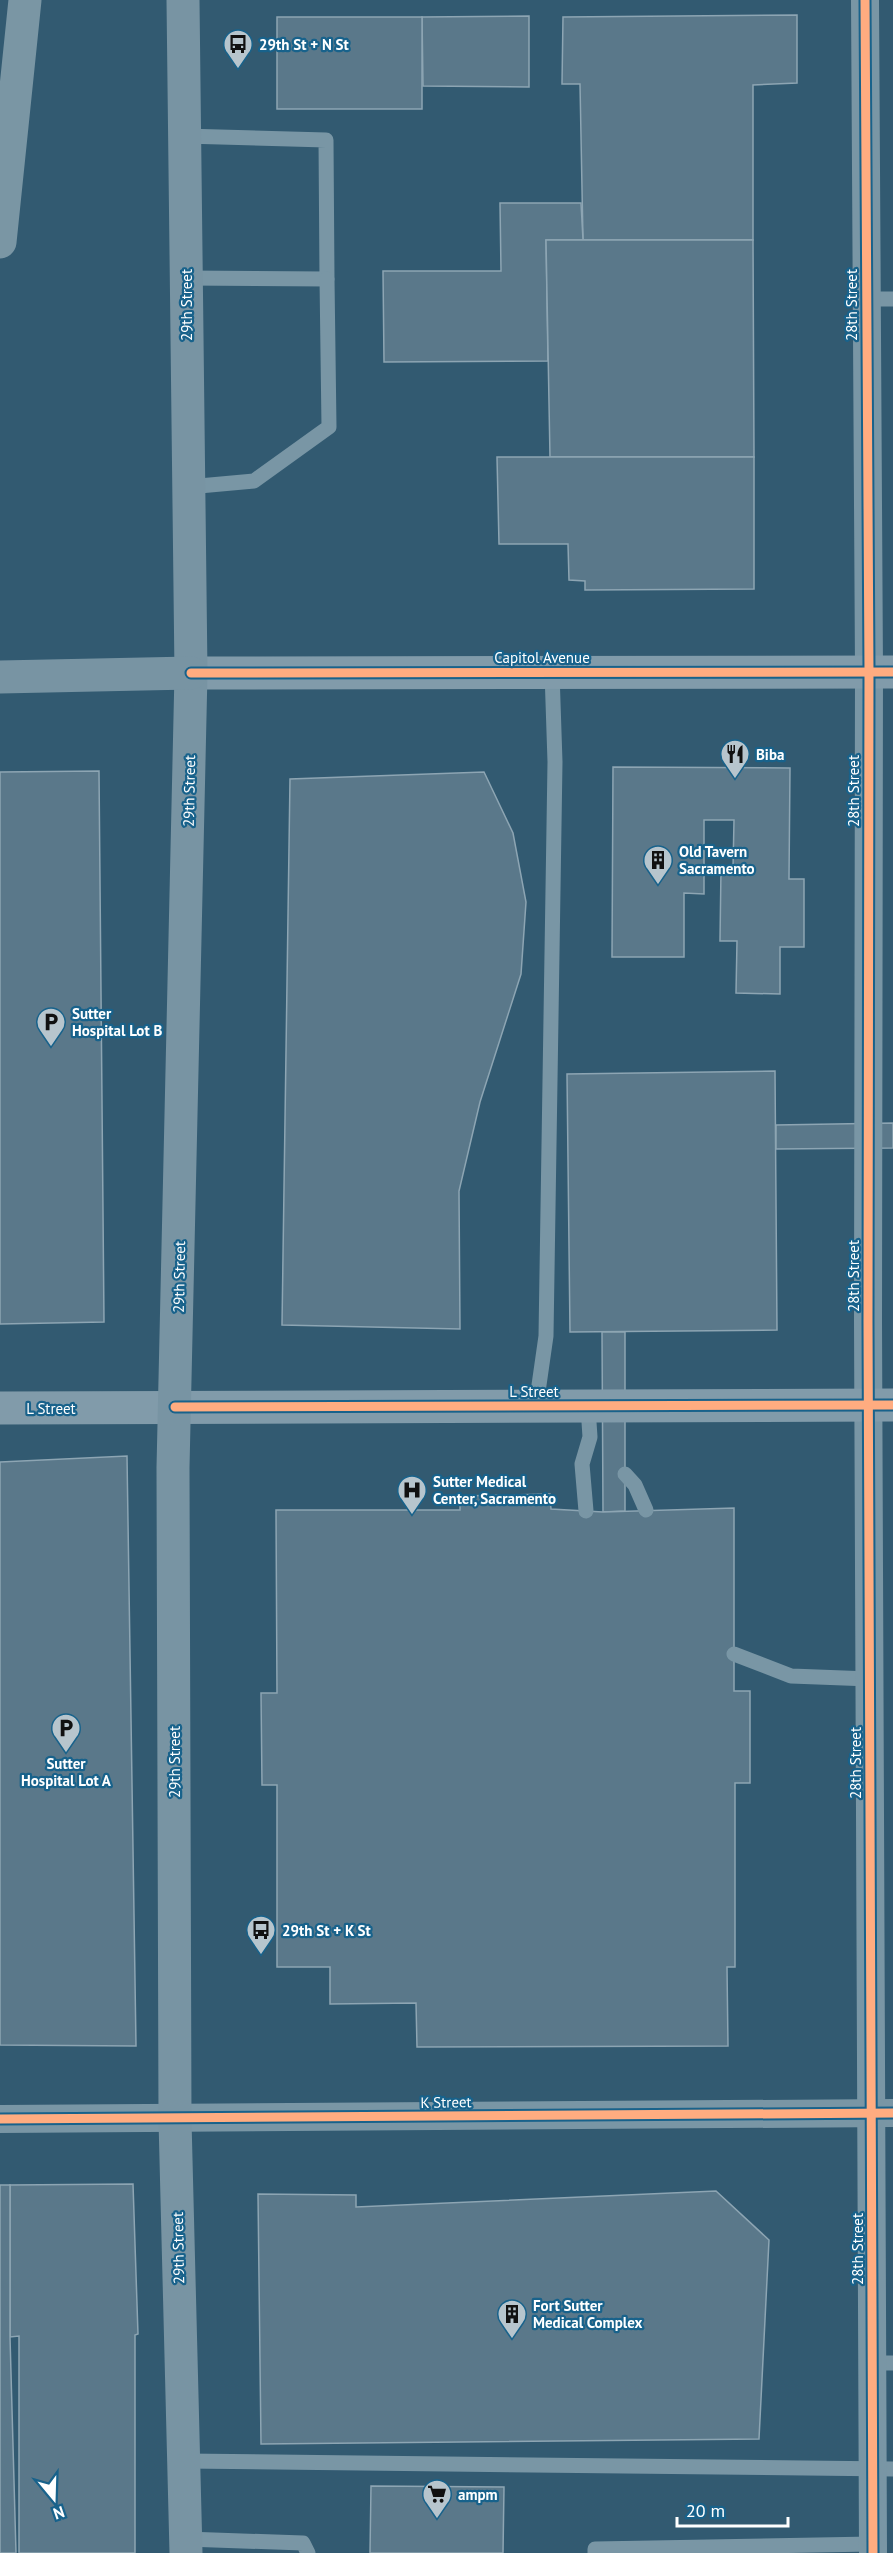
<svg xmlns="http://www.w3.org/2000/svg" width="893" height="2553" font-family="'PT Sans',sans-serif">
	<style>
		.building { fill: #5a788a; stroke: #8da5b3; stroke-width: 1.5 }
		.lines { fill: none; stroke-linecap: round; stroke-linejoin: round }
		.lane { stroke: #7996a5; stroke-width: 15 }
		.street { stroke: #7996a5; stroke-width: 28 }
		.secondary { stroke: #819baa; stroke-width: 33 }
		.primary { stroke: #7894a3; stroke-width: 33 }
		.highway { stroke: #7a96a4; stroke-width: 33 }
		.cycleway-casing { stroke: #18628b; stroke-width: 13 }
		.cycleway { stroke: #ffac80; stroke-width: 9 }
		.labels { text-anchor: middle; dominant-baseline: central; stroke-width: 4.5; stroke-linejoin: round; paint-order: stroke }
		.poi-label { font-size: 15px; font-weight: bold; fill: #fff; stroke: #18628b; text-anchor: start }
		.street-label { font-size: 15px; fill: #fff; stroke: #18628b }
	</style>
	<rect width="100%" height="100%" fill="#325a71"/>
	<g class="building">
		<polygon points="797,15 797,83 753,85 753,240 583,240 580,84 562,84 563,17"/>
		<polygon points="529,16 529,87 423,86 422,17"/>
		<rect x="277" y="17" width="145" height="92"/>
		<polygon points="500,203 581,203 583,240 546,240 548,361 384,362 383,271 501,271"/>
		<polygon points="546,240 753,240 754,457 550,457"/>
		<polygon points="497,457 754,457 754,589 585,590 585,581 569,580 568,544 499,544"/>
		<polygon points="613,767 790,768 789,879 804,879 804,947 780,947 780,994 736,993 737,941 720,941 721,869 733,869 734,820 704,820 704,894 684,893 684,957 612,957"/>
		<polygon points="99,771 104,1322 0,1324 0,772"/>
		<polygon points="484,772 513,833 526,902 521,974 480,1102 459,1191 460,1329 282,1325 290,779"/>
		<polygon points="775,1071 777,1330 570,1332 567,1074"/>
		<polygon points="893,1123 893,1148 776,1149 776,1125"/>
		<polygon points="602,1332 625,1332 625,1511 603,1512"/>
		<polygon points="127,1456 136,2046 0,2045 0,1462"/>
		<polygon points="550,1494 551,1509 603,1512 734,1508 734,1691 750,1691 750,1783 735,1783 735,1967 727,1967 728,2046 417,2047 416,2003 330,2004 330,1967 277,1967 277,1785 262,1785 261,1693 277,1693 276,1510 460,1510 460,1496"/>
		<polygon points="133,2184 138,2334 135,2335 135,2553 19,2553 19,2336 10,2337 10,2185"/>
		<polygon points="0,2185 10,2185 10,2337 16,2553 0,2553"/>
		<polygon points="716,2191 769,2240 759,2439 261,2444 258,2194 356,2195 356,2207"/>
		<polygon points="371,2486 504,2487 503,2553 370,2553"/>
	</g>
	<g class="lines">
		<g class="lane">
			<polyline points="184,136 326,140 327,279 185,278"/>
			<polyline points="866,299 893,299"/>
			<polyline points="188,487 254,481 329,427 327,279"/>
			<polyline points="536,1406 546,1336 555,762 552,672"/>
			<polyline points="625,1474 635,1485 646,1510"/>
			<polyline points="586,1511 582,1464 590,1437 588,1407"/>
			<polyline points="734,1654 791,1676 870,1679"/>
			<polyline points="872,2363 893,2363"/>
			<polyline points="184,2461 893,2469"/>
			<polyline points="186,2539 303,2543 308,2553"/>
			<polyline points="595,2553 595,2549 872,2544"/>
		</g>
		<g class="street">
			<polyline points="865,0 869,671 868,1321 873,2553"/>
			<polyline points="0,2119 893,2113"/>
		</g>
		<g class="secondary">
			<polyline points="191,673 893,672"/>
			<polyline points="0,1408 893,1405"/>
		</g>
		<g class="primary">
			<polyline points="183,0 191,673 173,1468 175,2120 186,2553"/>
			<polyline points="0,677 191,673"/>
		</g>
		<polyline class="highway" points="0,242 25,0"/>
		<g class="cycleway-casing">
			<g id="cycleway">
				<polyline points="865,0 869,671 868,1321 873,2553"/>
				<polyline points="191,673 893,672"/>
				<polyline points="175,1407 893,1405"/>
				<polyline points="0,2119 893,2113"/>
			</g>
		</g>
		<use href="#cycleway" class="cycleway"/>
	</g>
	<defs>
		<g id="bus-pin" transform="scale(1.5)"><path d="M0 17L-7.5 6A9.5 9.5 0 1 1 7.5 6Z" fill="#b7c5cd" stroke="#18628b"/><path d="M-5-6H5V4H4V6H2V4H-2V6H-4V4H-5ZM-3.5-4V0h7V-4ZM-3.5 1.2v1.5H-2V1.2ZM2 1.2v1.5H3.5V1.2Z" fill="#111"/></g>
		<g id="restaurant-pin" transform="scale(1.5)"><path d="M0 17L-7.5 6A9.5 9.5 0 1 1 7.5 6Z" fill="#b7c5cd" stroke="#18628b"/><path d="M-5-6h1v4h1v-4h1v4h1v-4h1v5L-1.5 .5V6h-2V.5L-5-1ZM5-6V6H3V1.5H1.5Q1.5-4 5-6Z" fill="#111"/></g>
		<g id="building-pin" transform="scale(1.5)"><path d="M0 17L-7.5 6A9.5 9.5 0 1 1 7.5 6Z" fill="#b7c5cd" stroke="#18628b"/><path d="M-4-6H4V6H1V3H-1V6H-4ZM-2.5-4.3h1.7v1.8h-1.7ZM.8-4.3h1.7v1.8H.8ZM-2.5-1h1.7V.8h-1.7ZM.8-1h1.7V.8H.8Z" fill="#111"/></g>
		<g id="parking-pin" transform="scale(1.5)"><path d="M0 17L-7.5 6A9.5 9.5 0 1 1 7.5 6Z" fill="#b7c5cd" stroke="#18628b"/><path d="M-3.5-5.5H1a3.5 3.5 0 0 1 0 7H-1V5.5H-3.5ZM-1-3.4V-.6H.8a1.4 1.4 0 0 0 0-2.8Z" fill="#111"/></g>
		<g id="hospital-pin" transform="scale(1.5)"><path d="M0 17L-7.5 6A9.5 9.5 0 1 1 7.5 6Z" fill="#b7c5cd" stroke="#18628b"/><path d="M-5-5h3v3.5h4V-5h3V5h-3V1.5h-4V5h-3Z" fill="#111"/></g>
		<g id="supermarket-pin" transform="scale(1.5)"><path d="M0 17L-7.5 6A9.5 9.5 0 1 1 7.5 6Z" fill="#b7c5cd" stroke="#18628b"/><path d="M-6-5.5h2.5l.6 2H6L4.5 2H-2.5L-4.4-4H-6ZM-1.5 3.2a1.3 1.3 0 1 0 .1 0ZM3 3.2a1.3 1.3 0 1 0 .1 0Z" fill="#111"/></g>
	</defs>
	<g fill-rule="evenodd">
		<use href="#bus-pin" x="238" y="44"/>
		<use href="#restaurant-pin" x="735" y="754"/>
		<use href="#building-pin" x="658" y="860"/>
		<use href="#parking-pin" x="51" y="1022"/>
		<use href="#hospital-pin" x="412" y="1490"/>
		<use href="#parking-pin" x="66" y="1728"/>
		<use href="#bus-pin" x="261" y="1930"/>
		<use href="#building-pin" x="512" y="2314"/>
		<use href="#supermarket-pin" x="437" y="2494"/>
	</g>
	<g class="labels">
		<g class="poi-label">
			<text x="259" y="44">29th St + N St</text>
			<text x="756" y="754">Biba</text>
			<text x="679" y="851">Old Tavern<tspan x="679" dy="17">Sacramento</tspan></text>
			<text x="72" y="1013">Sutter<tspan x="72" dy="17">Hospital Lot B</tspan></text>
			<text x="433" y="1481">Sutter Medical<tspan x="433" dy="17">Center, Sacramento</tspan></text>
			<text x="66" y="1763" text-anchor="middle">Sutter<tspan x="66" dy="17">Hospital Lot A</tspan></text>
			<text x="282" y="1930">29th St + K St</text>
			<text x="533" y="2305">Fort Sutter<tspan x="533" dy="17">Medical Complex</tspan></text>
			<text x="458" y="2494">ampm</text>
		</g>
		<g class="street-label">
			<text transform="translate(186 305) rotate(-90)">29th Street</text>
			<text transform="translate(851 305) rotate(-90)">28th Street</text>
			<text x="542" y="657">Capitol Avenue</text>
			<text transform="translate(189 791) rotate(-89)">29th Street</text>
			<text transform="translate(853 791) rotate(-90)">28th Street</text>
			<text transform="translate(853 1276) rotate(-90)">28th Street</text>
			<text transform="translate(179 1277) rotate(-89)">29th Street</text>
			<text x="534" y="1391">L Street</text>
			<text x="51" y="1408">L Street</text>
			<text transform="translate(174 1762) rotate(-90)">29th Street</text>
			<text transform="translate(855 1763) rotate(-90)">28th Street</text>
			<text transform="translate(446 2102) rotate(-1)">K Street</text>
			<text transform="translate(178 2248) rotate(-91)">29th Street</text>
			<text transform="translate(857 2249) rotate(-90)">28th Street</text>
		</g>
	</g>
	<g transform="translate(54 2499) rotate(161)" stroke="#18628b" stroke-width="4.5" paint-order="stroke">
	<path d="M0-4.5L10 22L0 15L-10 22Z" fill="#ffffff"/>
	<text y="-9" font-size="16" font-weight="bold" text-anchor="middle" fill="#ffffff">N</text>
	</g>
	<path d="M677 2517v9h111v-9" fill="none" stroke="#ffffff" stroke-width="3"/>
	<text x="686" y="2517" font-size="18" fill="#ffffff" stroke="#18628b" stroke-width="4.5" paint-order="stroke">20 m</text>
</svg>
